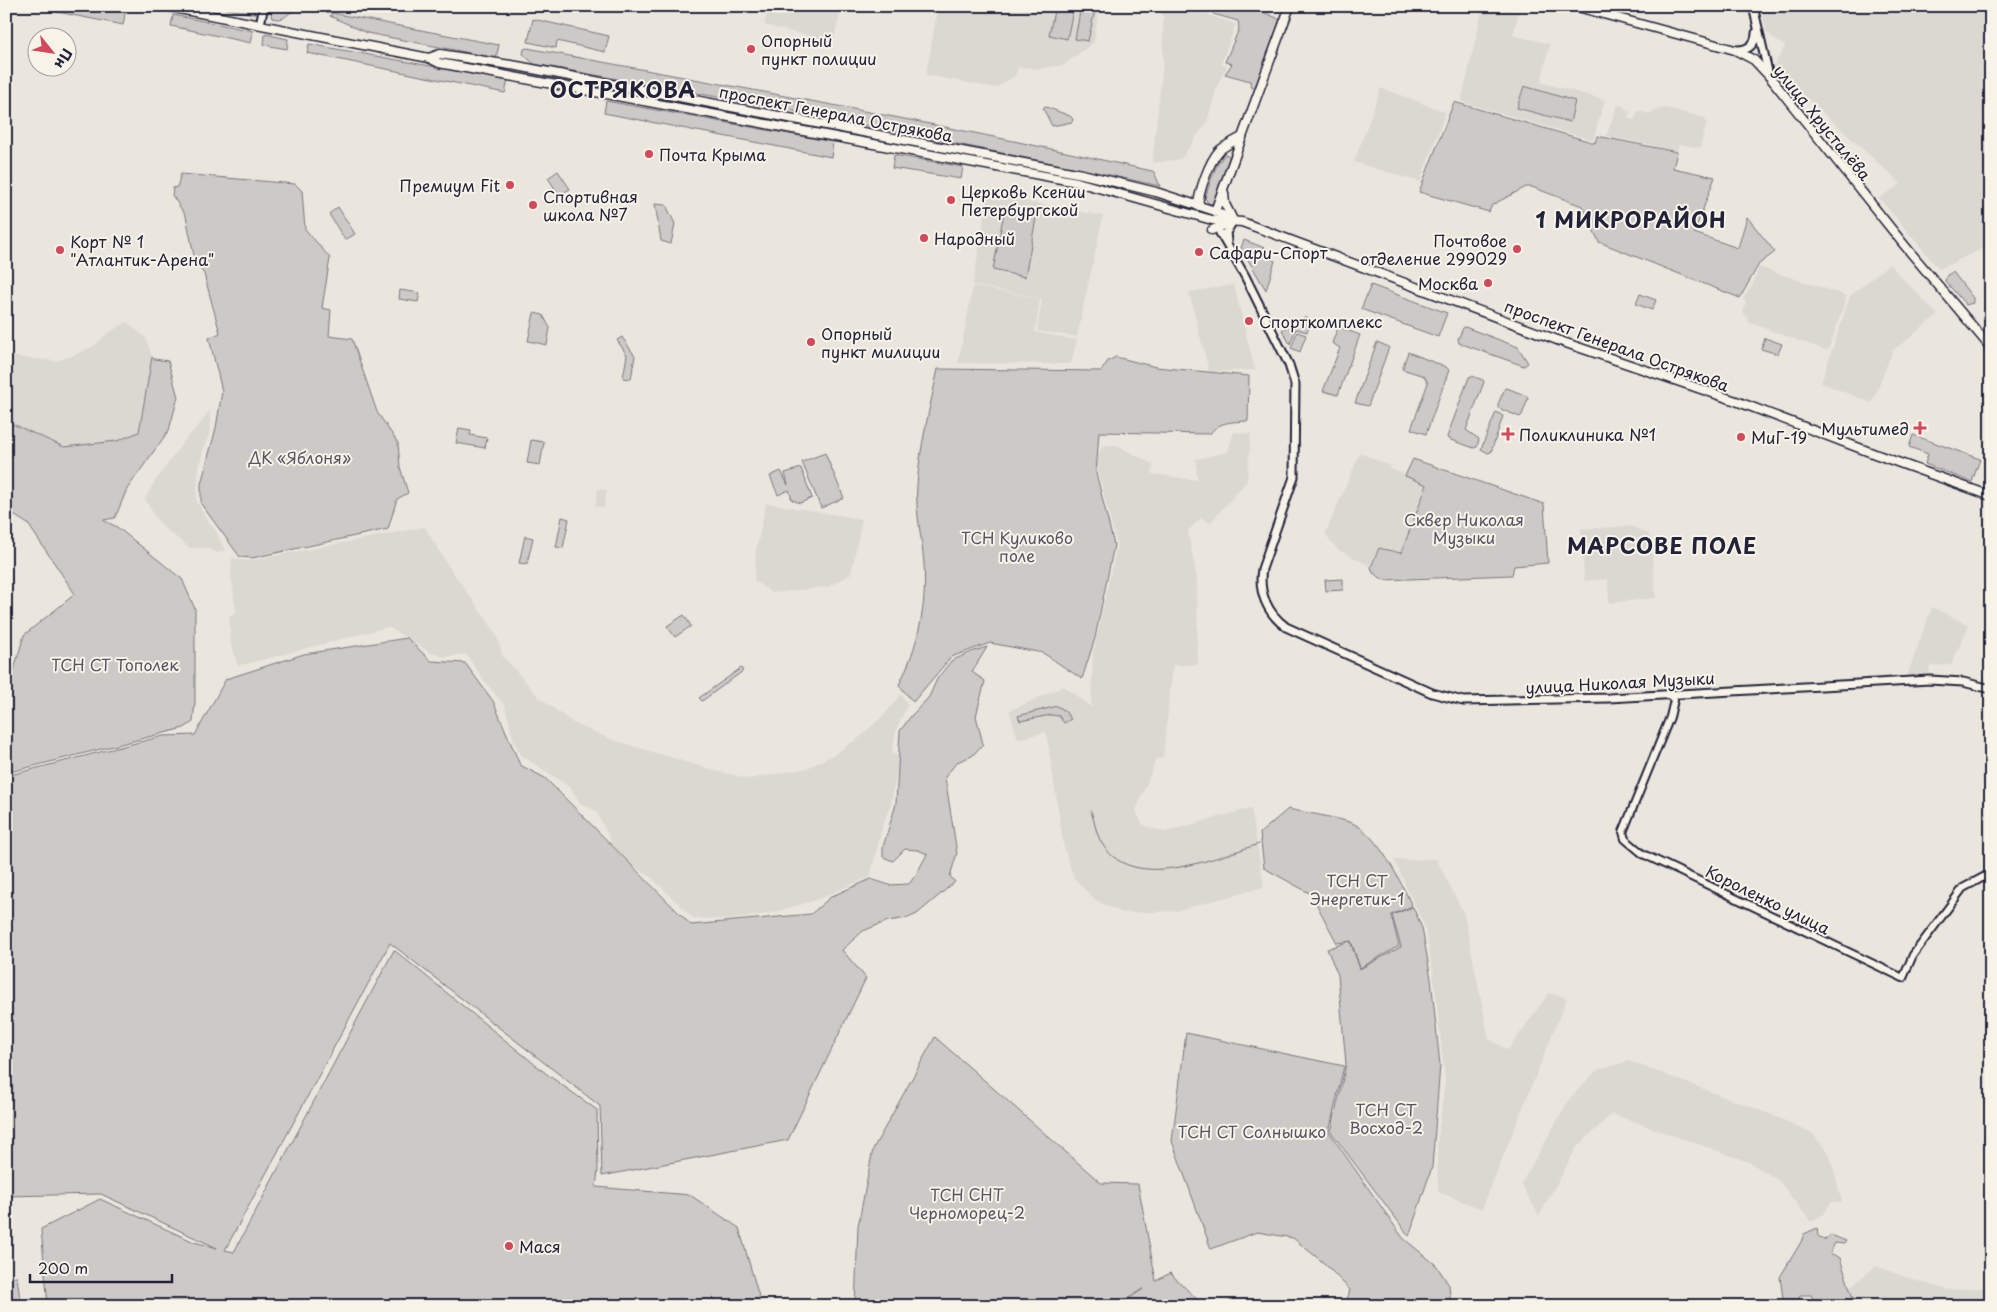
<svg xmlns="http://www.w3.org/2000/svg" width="1997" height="1312" font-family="'Playpen Sans',sans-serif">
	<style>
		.built { fill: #dbd8d2 }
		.green { fill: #cdc9c6; stroke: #787680 }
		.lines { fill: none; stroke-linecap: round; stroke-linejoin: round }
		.stream { stroke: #716f7b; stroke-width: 1 }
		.tertiary-casing { stroke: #22223b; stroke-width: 10 }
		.secondary-casing { stroke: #22223b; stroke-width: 11 }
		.primary-casing { stroke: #22223b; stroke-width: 11 }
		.tertiary { stroke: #f7f3e8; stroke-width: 6 }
		.secondary { stroke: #f7f3e8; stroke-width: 7 }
		.primary { stroke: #f7f3e8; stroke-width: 8 }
		.poi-dot { fill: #d1495b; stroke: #f7f3e8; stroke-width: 2 }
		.labels { text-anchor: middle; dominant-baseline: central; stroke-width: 4; stroke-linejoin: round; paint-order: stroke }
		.poi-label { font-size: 16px; fill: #22223b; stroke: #f7f3e8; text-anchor: start }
		.street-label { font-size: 16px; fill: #22223b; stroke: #f7f3e8 }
		.park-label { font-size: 16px; fill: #555465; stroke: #f7f3e8 }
		.district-label { font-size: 21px; font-weight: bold; letter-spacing: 1px; fill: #22223b; stroke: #f7f3e8 }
	</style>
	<rect width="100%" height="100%" fill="#eae6de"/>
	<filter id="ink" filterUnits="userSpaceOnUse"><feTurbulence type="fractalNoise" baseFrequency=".02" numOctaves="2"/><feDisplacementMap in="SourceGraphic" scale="10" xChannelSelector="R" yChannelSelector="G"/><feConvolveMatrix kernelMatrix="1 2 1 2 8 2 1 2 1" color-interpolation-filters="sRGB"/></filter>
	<g filter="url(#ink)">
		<g class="built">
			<polygon points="768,6 842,6 833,42 764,25"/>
			<polygon points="938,6 1099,6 1094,42 1064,65 1039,69 1018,67 1016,75 996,88 926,75"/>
			<polygon points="1163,6 1213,6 1209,15 1236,24 1221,64 1227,66 1217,86 1207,122 1181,159 1152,163 1163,63"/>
			<polygon points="1483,6 1498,6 1519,11 1513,35 1550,44 1541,82 1605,100 1593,140 1461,102"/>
			<polygon points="1761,6 1991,6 1991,266 1984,248 1939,269 1879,198 1901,184 1773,67 1785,47 1766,32"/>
			<polygon points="1381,88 1446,112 1420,182 1354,162"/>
			<polygon points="1622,105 1628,112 1631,109 1628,118 1634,120 1638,111 1651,114 1658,109 1665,108 1706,118 1705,122 1707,122 1700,148 1679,144 1677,151 1606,136 1617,106"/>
			<polygon points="988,194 1103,216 1077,337 1037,331 1042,299 973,285"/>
			<polygon points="1889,264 1938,315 1915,333 1914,335 1893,350 1872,403 1821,383 1850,296"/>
			<polygon points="1759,267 1847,296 1828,351 1750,323 1743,312 1746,303 1743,299 1753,284"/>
			<polygon points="1234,285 1255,370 1209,372 1189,292"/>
			<polygon points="973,286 1040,299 1035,332 1077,340 1071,364 958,363"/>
			<polygon points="127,322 146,338 152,357 139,432 117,441 64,447 6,421 6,356 56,361 69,357 94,346 108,333"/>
			<polygon points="209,410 211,430 203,450 199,469 196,499 204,515 216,531 225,550 218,553 206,548 190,548 165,529 155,517 145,499 155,481 187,437 201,423"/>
			<polygon points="1234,432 1251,434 1247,481 1210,523 1201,518 1188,531 1197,578 1198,665 1173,665 1163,758 1156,759 1136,811 1143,825 1165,832 1251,808 1264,887 1176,911 1123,913 1095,900 1074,878 1064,848 1046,732 1018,739 1009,711 1064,686 1091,707 1093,653 1117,545 1094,459 1104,445 1116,445 1153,464 1152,474 1197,480 1196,459 1228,452"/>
			<polygon points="1360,453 1391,466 1390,469 1428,482 1401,552 1379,547 1370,566 1337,549 1325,534"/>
			<polygon points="598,489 607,490 604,508 595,506"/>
			<polygon points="766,503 862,519 851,574 828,587 772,593 754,580 756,551"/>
			<polygon points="1631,526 1649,534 1652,553 1656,598 1609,603 1608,579 1584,581 1581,529"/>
			<polygon points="425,527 447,564 491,626 498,639 502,655 539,697 573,723 613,740 709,769 749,779 807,768 833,755 860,737 886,713 901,694 908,704 897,728 892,751 899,758 891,804 883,824 870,877 816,900 772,913 730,920 693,918 650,876 627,864 614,847 596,811 580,803 571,788 521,755 514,742 505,706 483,679 466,654 445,657 431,653 388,627 238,666 231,644 229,616 236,612 231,575 232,558 247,561"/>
			<polygon points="1932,607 1969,625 1951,665 1930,666 1929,675 1907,676"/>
			<polygon points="1436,859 1464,914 1489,1039 1508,1050 1549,993 1567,998 1482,1209 1438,1192 1437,1142 1445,1080 1433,972 1425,928 1394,860"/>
			<polygon points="1629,1061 1770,1114 1812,1133 1830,1155 1842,1202 1831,1202 1824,1214 1811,1222 1778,1180 1749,1162 1612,1114 1577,1147 1539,1216 1521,1184 1570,1098 1597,1070"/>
			<polygon points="1876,1266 1905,1277 1948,1290 1991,1287 1991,1306 1853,1306 1854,1302 1849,1288"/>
		</g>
		<g class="green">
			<polygon points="27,6 112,6 126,9 123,25"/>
			<polygon points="211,6 255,6 254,14"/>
			<path d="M273,6h39l2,4c-6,0 -13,-1 -18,0 -11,3 -9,12 -24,8l-1,-3z"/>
			<polygon points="1055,6 1074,6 1067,39 1049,35"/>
			<polygon points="1081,6 1096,6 1088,41 1075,39"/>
			<polygon points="1216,6 1224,9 1251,7 1277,18 1280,21 1256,86 1251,88 1250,81 1225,74 1232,64 1225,62 1239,29 1238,21 1213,14"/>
			<polygon points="332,13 499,45 496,58 367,33 330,16"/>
			<polygon points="173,15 253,31 251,43 171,26"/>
			<polygon points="533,19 609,36 605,52 557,41 556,48 528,42"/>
			<polygon points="265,34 288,39 287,49 264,45"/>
			<polygon points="309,44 508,80 505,93 307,53"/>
			<path d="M527,48c209,39 418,76 625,123l2,1 6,14 -79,-17 -297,-60 -250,-45 -11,-10 1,-5z"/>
			<polygon points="1524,86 1575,101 1570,122 1517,108"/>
			<polygon points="606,101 833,142 831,157 604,113"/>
			<polygon points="1454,102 1595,143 1597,136 1677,152 1673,168 1715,177 1694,233 1738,248 1747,217 1775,252 1759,264 1740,298 1599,242 1582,206 1532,187 1526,187 1492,205 1489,212 1419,192"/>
			<polygon points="1046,107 1070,116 1073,119 1072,122 1052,126 1043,108"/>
			<path d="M1227,154l2,2v4l-14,41 -4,3 -3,-1 -3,-5c4,-11 11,-39 22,-44z"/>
			<polygon points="894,155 963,167 961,179 892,168"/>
			<polygon points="558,171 570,189 559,195 548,178"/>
			<polygon points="181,174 295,184 302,191 305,229 330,258 322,308 331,310 329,336 352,339 377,412 398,443 400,467 408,493 397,499 388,529 252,558 240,557 201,504 201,484 216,428 222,391 209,338 220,333 204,274 195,261 186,216 172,195 173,188 177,187"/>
			<polygon points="655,204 666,205 675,224 671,244 661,241"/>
			<polygon points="338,207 355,234 345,240 329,214"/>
			<polygon points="1005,207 1037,213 1025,277 993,270"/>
			<polygon points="1244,240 1270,250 1266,256 1275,261 1266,290 1241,248"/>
			<polygon points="1953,272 1973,298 1973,303 1966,305 1945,281 1947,275"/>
			<polygon points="1371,285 1447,313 1438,337 1361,309"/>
			<polygon points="400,290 420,293 418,302 399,299"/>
			<polygon points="1640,294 1656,300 1652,310 1636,304"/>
			<polygon points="534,313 543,315 550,328 547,345 528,341"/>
			<polygon points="1305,317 1312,320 1307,332 1296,329 1290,344 1282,330"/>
			<polygon points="1338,327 1360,335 1338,395 1323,391 1340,348 1332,343"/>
			<polygon points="1465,327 1518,347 1528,363 1524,366 1459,343 1458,339 1463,328"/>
			<polygon points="1297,332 1306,335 1300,352 1291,348"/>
			<polygon points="622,337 635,356 631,379 623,378 627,355 617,340"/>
			<polygon points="1765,338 1782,344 1778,354 1761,349"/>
			<polygon points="1377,342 1389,347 1368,406 1355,403"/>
			<polygon points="1408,352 1446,367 1449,370 1426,434 1411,429 1428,383 1424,376 1402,369"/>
			<polygon points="152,357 154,359 168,361 178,397 169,430 127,489 115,518 103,520 117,527 182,579 195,609 195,702 193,722 184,728 6,773 6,697 24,635 75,594 28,524 6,510 6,421 64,447 117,441 139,432"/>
			<path d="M1116,357l40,10 93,9 -1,45c-14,1 -30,0 -38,13l-111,-2 -3,41 18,72 -19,93 -13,41 -39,-26 -53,-10 -39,14 -38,45 -14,-17c19,-39 28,-78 25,-121 -2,-27 -9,-52 -7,-79 3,-39 13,-78 21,-116l163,2 7,-10z"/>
			<polygon points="1472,376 1483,380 1484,382 1466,430 1479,439 1477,447 1474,448 1448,439 1447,437 1469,377"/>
			<polygon points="1505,388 1507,388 1527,396 1528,399 1522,415 1520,417 1498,408 1498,404"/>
			<polygon points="1496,412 1503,416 1491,452 1488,453 1481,449"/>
			<polygon points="459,428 471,430 470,435 487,438 485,448 456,443"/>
			<polygon points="1913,435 1980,459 1972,482 1925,464 1928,454 1909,447"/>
			<polygon points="531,440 544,442 540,465 527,463"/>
			<polygon points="825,453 844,498 821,508 802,462"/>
			<polygon points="1413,459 1544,504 1548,563 1514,566 1512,575 1384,580 1373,573 1371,567 1379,548 1401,553 1427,485 1405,476"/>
			<polygon points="801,468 812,498 800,503 792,500 789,490 778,495 770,476 781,471 788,485 785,473"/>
			<polygon points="562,517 569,519 563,548 556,547"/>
			<polygon points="525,536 533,538 527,564 519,563"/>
			<polygon points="1343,579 1343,590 1326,591 1325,580"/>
			<polygon points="684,615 691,626 675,637 667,626"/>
			<polygon points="407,638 431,661 465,663 493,701 520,765 545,778 691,925 811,914 832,896 871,879 889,885 909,884 917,873 927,854 918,850 905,849 893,861 883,857 883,847 896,804 900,731 911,716 929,697 937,679 951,661 971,652 987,647 972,672 985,681 976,716 983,744 972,756 957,762 945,777 957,853 950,876 955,882 917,914 908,918 888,921 863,931 842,950 866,978 788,1140 602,1176 600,1106 390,943 225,1250 234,1252 394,950 548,1075 597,1110 598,1170 596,1187 690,1195 739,1228 760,1300 757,1306 48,1306 41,1229 100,1199 194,1242 217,1248 101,1194 6,1196 6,776 163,736 195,735 226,679 304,654"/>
			<polygon points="741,668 743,671 702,701 699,698"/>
			<polygon points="1057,706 1064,710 1071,719 1064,723 1059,716 1051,715 1020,721 1018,716"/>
			<path d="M1288,809c18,4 48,8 64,14 26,11 49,59 60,83l-21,9 8,31 -39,22 -9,-27 -14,2 -26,-49 -47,-26 -4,-35z"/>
			<polygon points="1413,907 1422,928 1431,979 1440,1065 1432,1167 1409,1236 1331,1132 1346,1064 1338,975 1327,949 1350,941 1360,969 1401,947 1392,915"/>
			<polygon points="1186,1033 1344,1066 1329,1132 1403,1238 1436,1265 1449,1285 1451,1306 1345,1306 1350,1290 1325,1264 1293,1238 1257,1232 1211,1249 1172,1141"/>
			<polygon points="935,1037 1101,1183 1138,1184 1156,1281 1170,1273 1204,1306 1118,1306 1143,1289 1114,1306 855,1306 858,1226 873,1149"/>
			<polygon points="1817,1228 1818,1236 1824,1240 1831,1235 1846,1241 1844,1244 1835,1243 1830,1253 1840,1258 1854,1302 1853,1306 1818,1306 1811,1295 1800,1295 1797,1306 1784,1306 1780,1277 1801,1242 1804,1234"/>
			<polygon points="6,1277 17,1277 21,1306 6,1306"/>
		</g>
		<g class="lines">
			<path class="stream" d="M1091,811c3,9 5,21 9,29 29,56 116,17 159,4"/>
			<g class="tertiary-casing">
				<polyline id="tertiary" points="1668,694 1674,700 1670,717 1623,832 1625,839 1643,854 1903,978 1913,955 1963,888 1991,873"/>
			</g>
			<g class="secondary-casing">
				<g id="secondary">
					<polyline points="1753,6 1769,76"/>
					<polyline points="260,24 264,6"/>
					<path d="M1735,50c12,1 21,-5 21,-17"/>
					<path d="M1220,233l25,43 44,89 6,19 -1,93 -32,92c-4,23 5,44 24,58l146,66 31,8 146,-3 321,-18 33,2 28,7"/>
					<polyline points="1227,241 1226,233 1233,221"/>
				</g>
			</g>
			<g class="primary-casing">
				<g id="primary">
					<polyline points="164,6 429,58 439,63 1077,182 1212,220 1242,222 1560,341 1736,401 1875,454 1991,496"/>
					<polyline points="1574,6 1735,50 1754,60 1769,76 1905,246 1991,348"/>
					<polyline points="429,58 440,54 517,66 1082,174 1156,192 1215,211 1231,220"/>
					<polyline points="1224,193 1225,204 1233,220"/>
					<path d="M1198,206c1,-15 11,-44 21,-55 6,-6 16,-10 23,-14"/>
					<polyline points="1215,211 1290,6"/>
					<polyline points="1212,230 1229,223"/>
				</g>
			</g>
			<use href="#tertiary" class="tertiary"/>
			<use href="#secondary" class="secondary"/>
			<use href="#primary" class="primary"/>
		</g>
	</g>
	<g class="poi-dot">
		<circle cx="751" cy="49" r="5"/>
		<circle cx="649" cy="154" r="5"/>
		<circle cx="510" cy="185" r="5"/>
		<circle cx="951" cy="200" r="5"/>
		<circle cx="533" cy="205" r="5"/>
		<circle cx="924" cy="238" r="5"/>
		<circle cx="1517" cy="249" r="5"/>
		<circle cx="60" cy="250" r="5"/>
		<circle cx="1199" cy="252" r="5"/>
		<circle cx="1488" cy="283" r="5"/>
		<circle cx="1249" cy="321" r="5"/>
		<circle cx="811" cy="342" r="5"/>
		<path d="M1917.5 420.5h5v5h5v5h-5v5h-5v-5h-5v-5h5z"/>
		<path d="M1505.5 426.5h5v5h5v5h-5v5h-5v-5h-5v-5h5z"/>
		<circle cx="1741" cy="437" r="5"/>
		<circle cx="509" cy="1246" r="5"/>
	</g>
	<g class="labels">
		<g class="poi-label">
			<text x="761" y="40">Опорный<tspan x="761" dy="18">пункт полиции</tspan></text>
			<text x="659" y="154">Почта Крыма</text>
			<text x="500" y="185" text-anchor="end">Премиум Fit</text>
			<text x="961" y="191">Церковь Ксении<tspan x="961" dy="18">Петербургской</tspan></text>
			<text x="543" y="196">Спортивная<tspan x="543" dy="18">школа №7</tspan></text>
			<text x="934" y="238">Народный</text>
			<text x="1507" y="240" text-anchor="end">Почтовое<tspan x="1507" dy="18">отделение 299029</tspan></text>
			<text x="70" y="241">Корт № 1<tspan x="70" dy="18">"Атлантик-Арена"</tspan></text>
			<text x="1209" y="252">Сафари-Спорт</text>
			<text x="1478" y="283" text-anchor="end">Москва</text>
			<text x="1259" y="321">Спорткомплекс</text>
			<text x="821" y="333">Опорный<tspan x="821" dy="18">пункт милиции</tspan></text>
			<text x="1909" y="428" text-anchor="end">Мультимед</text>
			<text x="1519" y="434">Поликлиника №1</text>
			<text x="1751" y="437">МиГ-19</text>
			<text x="519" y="1246">Мася</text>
		</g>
		<g class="street-label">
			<text transform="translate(836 113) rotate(11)">проспект Генерала Острякова</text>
			<text transform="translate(1823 122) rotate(51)">улица Хрусталёва</text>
			<text transform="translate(1617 345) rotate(20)">проспект Генерала Острякова</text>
			<text transform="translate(1620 682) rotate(-3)">улица Николая Музыки</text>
			<text transform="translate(1768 899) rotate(26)">Короленко улица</text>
		</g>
		<g class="park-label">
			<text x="300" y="457">ДК «Яблоня»</text>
			<text x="1464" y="519">Сквер Николая<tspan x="1464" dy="18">Музыки</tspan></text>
			<text x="1017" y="537">ТСН Куликово<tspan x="1017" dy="18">поле</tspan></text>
			<text x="115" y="664">ТСН СТ Тополек</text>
			<text x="1357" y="880">ТСН СТ<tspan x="1357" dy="18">Энергетик-1</tspan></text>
			<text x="1386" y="1109">ТСН СТ<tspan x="1386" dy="18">Восход-2</tspan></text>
			<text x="1252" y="1131">ТСН СТ Солнышко</text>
			<text x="967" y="1194">ТСН СНТ<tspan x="967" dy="18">Черноморец-2</tspan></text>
		</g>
		<g class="district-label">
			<text x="623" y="89">ОСТРЯКОВА</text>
			<text x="1631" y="219">1 МИКРОРАЙОН</text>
			<text x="1662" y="545">МАРСОВЕ ПОЛЕ</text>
		</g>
	</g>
	<rect width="1997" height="1312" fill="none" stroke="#f7f3e8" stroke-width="25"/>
	<rect x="12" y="12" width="1972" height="1287" fill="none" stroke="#22223b" stroke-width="2" filter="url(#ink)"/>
	<g transform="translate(52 52) rotate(120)"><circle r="24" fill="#f7f3e8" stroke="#a29fa3"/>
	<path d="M0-4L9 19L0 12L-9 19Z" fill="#d1495b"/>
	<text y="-8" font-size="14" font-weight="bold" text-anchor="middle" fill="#22223b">Пн</text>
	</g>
	<path d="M30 1274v8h142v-8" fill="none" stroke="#22223b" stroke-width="2.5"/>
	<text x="38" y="1274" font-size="15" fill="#22223b" stroke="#f7f3e8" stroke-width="4" paint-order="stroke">200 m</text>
</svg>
